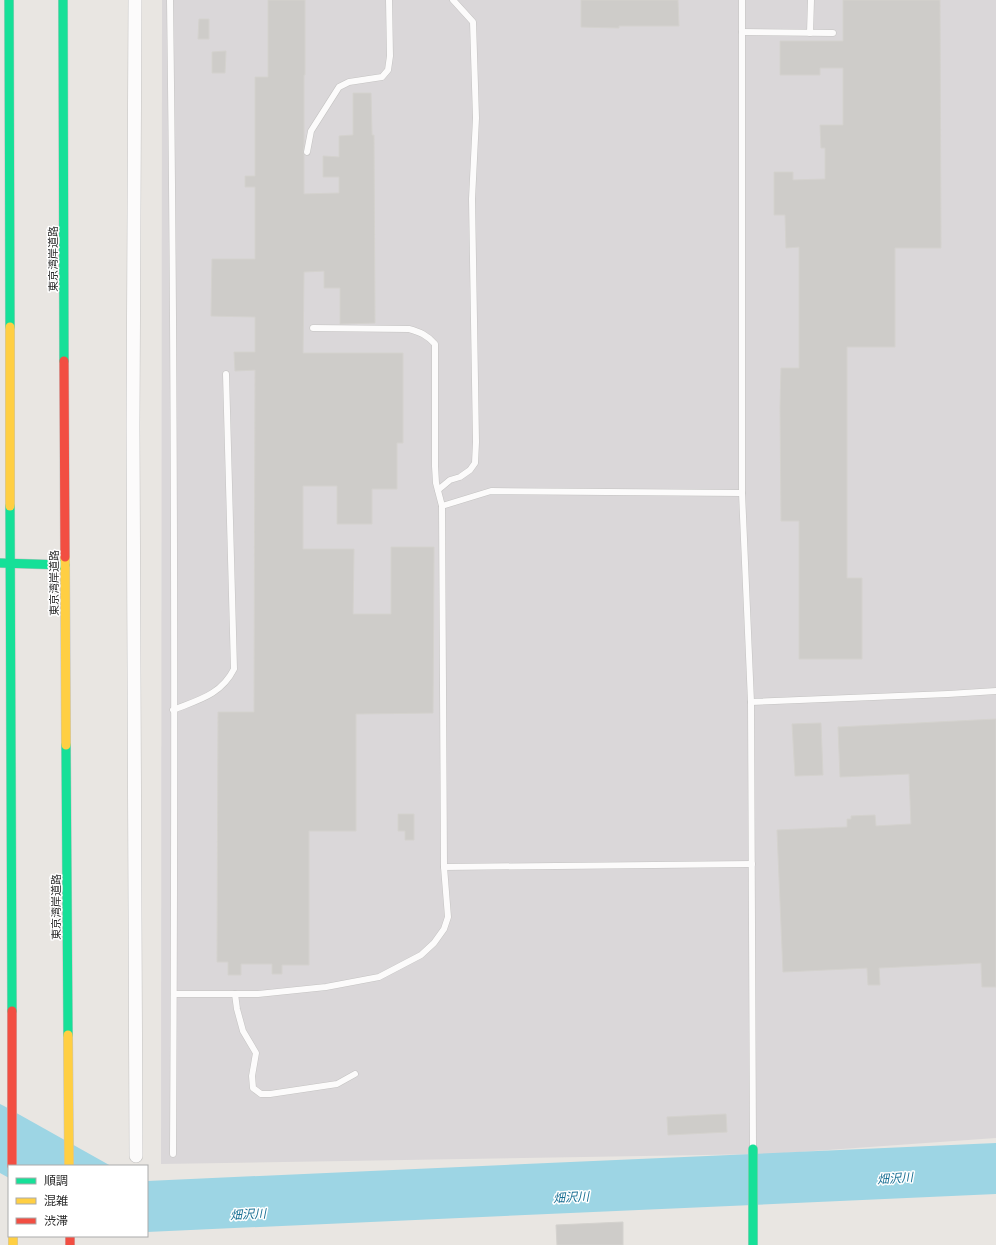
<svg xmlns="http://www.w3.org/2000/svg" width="996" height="1245" font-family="Lato,'Noto Sans JP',sans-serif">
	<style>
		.industrial { fill: #dad7d9 }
		.water { fill: #9dd5e4 }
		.building { fill: #ceccc9; stroke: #d4d2ce }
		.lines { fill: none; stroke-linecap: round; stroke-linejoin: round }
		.lane-casing { stroke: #c4c3c2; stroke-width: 7 }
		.street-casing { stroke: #c4c3c2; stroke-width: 14 }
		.fast-casing { stroke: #c4c3c2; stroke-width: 10 }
		.slow-casing { stroke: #c4c3c2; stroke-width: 10 }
		.jam-casing { stroke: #c4c3c2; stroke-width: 10 }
		.lane { stroke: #fcfbfb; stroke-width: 6 }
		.street { stroke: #fcfbfb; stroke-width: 13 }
		.fast { stroke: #16e098; stroke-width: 9 }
		.slow { stroke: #ffcf43; stroke-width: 9 }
		.jam { stroke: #f24e42; stroke-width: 9 }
		.labels { text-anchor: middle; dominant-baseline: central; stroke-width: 3; stroke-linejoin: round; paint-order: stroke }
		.street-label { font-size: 11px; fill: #2c2c2c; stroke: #fff }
		.water-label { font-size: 12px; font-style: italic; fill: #196f93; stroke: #fff }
	</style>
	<rect width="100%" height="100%" fill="#e9e6e2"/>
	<polygon class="industrial" points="162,0 996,0 996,1138 771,1154 161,1164"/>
	<g class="water">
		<polygon points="0,1104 4,1106 111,1166 9,1166 9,1178 0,1173"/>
		<polygon points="996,1143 996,1194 147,1232 147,1181"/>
	</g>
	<g class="building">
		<polygon points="268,0 305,0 305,75 304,75 304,145 303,152 304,155 304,194 339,193 339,177 323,177 323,156 339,157 339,136 353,135 353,93 371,93 372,135 374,135 375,323 340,324 340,288 324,288 324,271 304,272 303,353 403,353 403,443 397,443 397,489 372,489 372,524 337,524 337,486 303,486 303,549 354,549 353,614 391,614 391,547 434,547 433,713 356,714 356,831 309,831 309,965 282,965 282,974 272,974 272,964 241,964 241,975 228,975 228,962 217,962 218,712 254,712 255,370 235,371 234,352 255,352 255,317 211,316 212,259 255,259 255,187 245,187 245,176 255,176 255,77 268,77"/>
		<polygon points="581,0 678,0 679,26 619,26 619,28 581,27"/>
		<polygon points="843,0 940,0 941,248 895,248 895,347 847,347 847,578 862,578 862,659 799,659 799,521 781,521 780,409 781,368 799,368 799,247 786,248 785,215 774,215 774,172 793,172 793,180 825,179 825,148 821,148 820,125 843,125 843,68 820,68 820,75 780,75 780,41 843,41"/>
		<polygon points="199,19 209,19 209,39 198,39"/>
		<polygon points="226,51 225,73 212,73 212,52"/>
		<polygon points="996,719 996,987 982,987 981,963 879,968 880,985 868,985 867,968 783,972 777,830 847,827 847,819 851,819 851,816 875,815 876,826 911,824 909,774 840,777 838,727"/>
		<polygon points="821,723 823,775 795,776 792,724"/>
		<polygon points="398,814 414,814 414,840 405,840 405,831 398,831"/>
		<polygon points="726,1114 727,1132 668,1135 667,1117"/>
		<polygon points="623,1222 623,1245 557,1245 556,1225"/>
	</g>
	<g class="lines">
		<g class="lane-casing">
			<g id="lane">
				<path d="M170,0c5,385 5,769 3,1154"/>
				<polyline points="742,0 742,493 751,702 753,1148"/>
				<polyline points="742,32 833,33"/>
				<polyline points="810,33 811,0"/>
				<polyline points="307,152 311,131 339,87 349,82 382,77 388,70 390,56 389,0"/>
				<polyline points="438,490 450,480 460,477 470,470 475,463 476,442 472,199 476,118 473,22 453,0"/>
				<polyline points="442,506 491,491 742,493"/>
				<polyline points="751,702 948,694 996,691"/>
				<path d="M173,710c25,-10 48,-15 61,-41l-8,-295"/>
				<polyline points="444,867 752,864"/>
				<path d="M174,994h84l68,-7 53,-10 42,-22 13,-12 10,-14 4,-12 -4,-50 -2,-361 -6,-23 -1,-17v-122c-8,-9 -15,-12 -26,-15l-96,-1"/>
				<polyline points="235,994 237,1009 243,1031 256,1053 252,1076 253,1088 261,1094 270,1094 337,1084 355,1074"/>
			</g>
		</g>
		<g class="street-casing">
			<polyline id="street" points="135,0 133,426 136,1156"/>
		</g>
		<g class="fast-casing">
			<g id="fast">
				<polyline points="9,0 10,327"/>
				<polyline points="63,0 64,361"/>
				<polyline points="10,506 12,1011"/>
				<polyline points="0,563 65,565"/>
				<polyline points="66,745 68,1035"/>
				<polyline points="753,1149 753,1245"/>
			</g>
		</g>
		<g class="slow-casing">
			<g id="slow">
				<polyline points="10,327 10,506"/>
				<polyline points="65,557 66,745"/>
				<polyline points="68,1035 69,1166"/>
				<polyline points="13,1236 13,1245"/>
			</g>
		</g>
		<g class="jam-casing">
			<g id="jam">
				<polyline points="64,361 65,557"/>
				<polyline points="12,1011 12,1166"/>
				<polyline points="70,1236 70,1245"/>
			</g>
		</g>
		<use href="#lane" class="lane"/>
		<use href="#street" class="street"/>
		<use href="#fast" class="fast"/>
		<use href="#slow" class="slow"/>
		<use href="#jam" class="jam"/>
	</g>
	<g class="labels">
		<g class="street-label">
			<text transform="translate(52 259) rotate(-90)">東京湾岸道路</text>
			<text transform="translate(53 583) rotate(-90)">東京湾岸道路</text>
			<text transform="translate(55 907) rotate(-90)">東京湾岸道路</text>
		</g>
		<g class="water-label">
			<text transform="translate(895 1178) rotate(-4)">畑沢川</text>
			<text transform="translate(571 1197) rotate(-3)">畑沢川</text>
			<text transform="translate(248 1214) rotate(-3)">畑沢川</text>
		</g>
	</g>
	<rect x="8" y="1165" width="140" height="72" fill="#ffffff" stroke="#ababab"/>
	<rect x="16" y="1178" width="20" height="6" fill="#16e098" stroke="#ababab"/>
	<text x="44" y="1185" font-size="12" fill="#2c2c2c">順調</text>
	<rect x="16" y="1198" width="20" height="6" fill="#ffcf43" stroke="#ababab"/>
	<text x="44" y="1205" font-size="12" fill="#2c2c2c">混雑</text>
	<rect x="16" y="1218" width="20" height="6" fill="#f24e42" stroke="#ababab"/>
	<text x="44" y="1225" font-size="12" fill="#2c2c2c">渋滞</text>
</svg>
